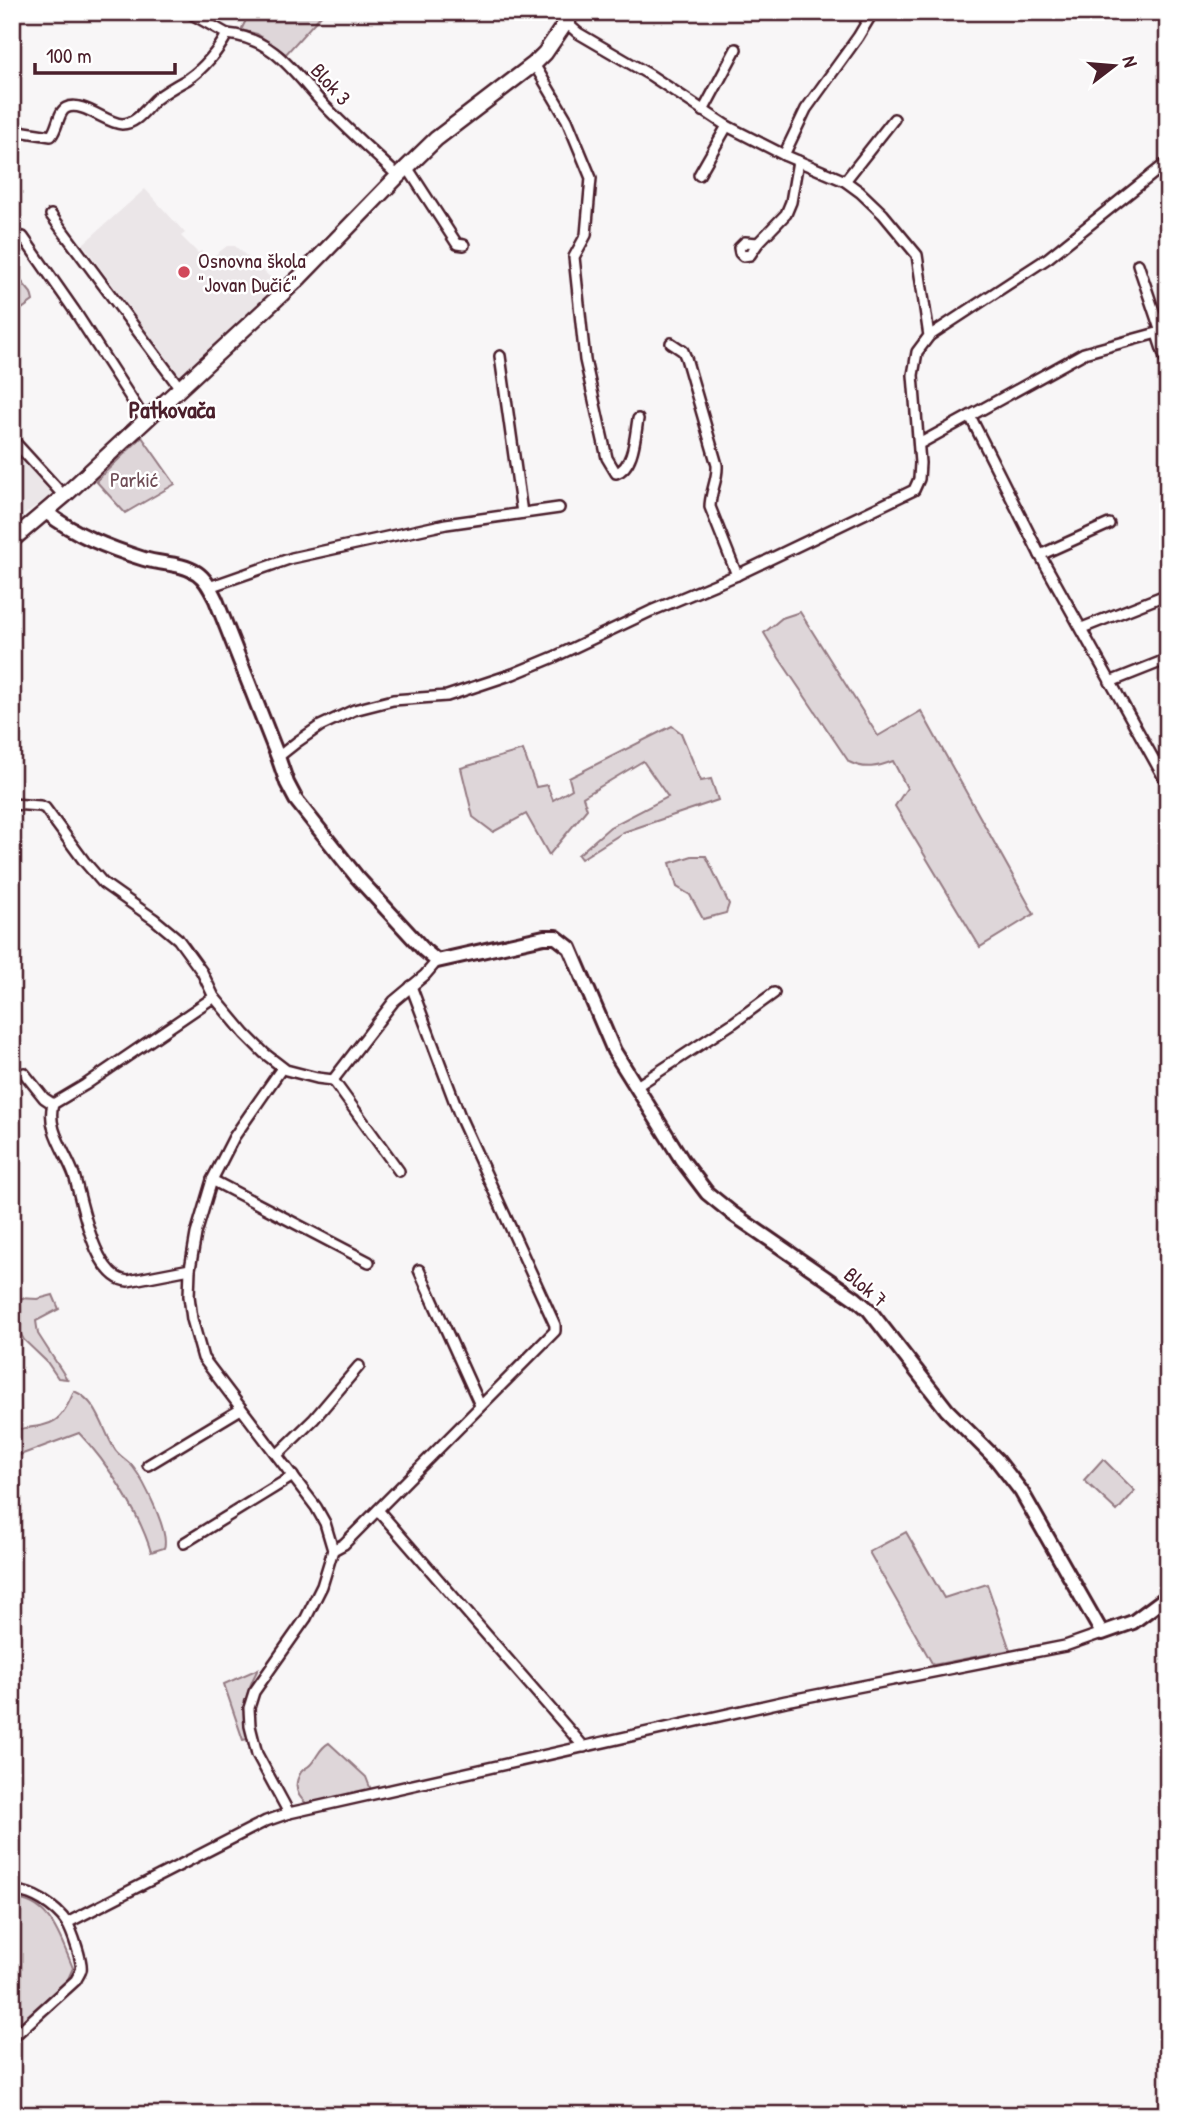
<svg xmlns="http://www.w3.org/2000/svg" width="1180" height="2127" font-family="'Patrick Hand',sans-serif">
	<style>
		.built { fill: #ebe6e8 }
		.green { fill: #ded6d9; stroke: #947a82; stroke-width: 2 }
		.lines { fill: none; stroke-linecap: round; stroke-linejoin: round }
		.street-casing { stroke: #4a1f2b; stroke-width: 14 }
		.secondary-casing { stroke: #4a1f2b; stroke-width: 18 }
		.primary-casing { stroke: #4a1f2b; stroke-width: 19 }
		.street { stroke: #fff; stroke-width: 9 }
		.secondary { stroke: #fff; stroke-width: 12 }
		.primary { stroke: #fff; stroke-width: 14 }
		.poi-dot { fill: #d1495b; stroke: #fff; stroke-width: 2.5 }
		.labels { text-anchor: middle; dominant-baseline: central; stroke-width: 5; stroke-linejoin: round; paint-order: stroke }
		.street-label { font-size: 21px; fill: #4a1f2b; stroke: #fff }
		.poi-label { font-size: 21px; fill: #4a1f2b; stroke: #fff; text-anchor: start }
		.park-label { font-size: 21px; fill: #6f4d56; stroke: #fff }
		.quarter-label { font-size: 24px; font-weight: bold; fill: #4a1f2b; stroke: #fff }
	</style>
	<rect width="100%" height="100%" fill="#f8f6f7"/>
	<filter id="ink" filterUnits="userSpaceOnUse"><feTurbulence type="fractalNoise" baseFrequency=".0143" numOctaves="2"/><feDisplacementMap in="SourceGraphic" scale="14" xChannelSelector="R" yChannelSelector="G"/><feConvolveMatrix kernelMatrix="1 2 1 2 8 2 1 2 1" color-interpolation-filters="sRGB"/></filter>
	<g filter="url(#ink)">
		<g class="built">
			<polygon points="145,189 185,233 181,236 198,253 201,251 210,259 227,246 235,246 279,285 179,377 83,244"/>
			<polygon points="12,449 52,494 18,519 12,515"/>
		</g>
		<g class="green">
			<polygon points="250,12 324,12 286,54 257,34 241,30"/>
			<polygon points="17,276 31,293 33,301 12,316 12,279"/>
			<polygon points="142,437 175,484 125,513 96,481"/>
			<path d="M800,612l78,124 43,-25 113,203 -54,33 -85,-141 12,-18 -14,-27c-15,6 -28,9 -44,1l-70,-104 -15,-25 18,-15z"/>
			<polygon points="672,726 681,733 701,781 711,779 718,800 624,832 581,859 578,855 610,827 668,797 643,761 583,797 587,809 549,855 526,814 493,832 473,817 461,768 523,750 536,787 547,785 553,800 572,789 569,778"/>
			<polygon points="692,856 706,856 729,904 726,913 703,919 690,895 677,887 670,863"/>
			<polygon points="53,1295 59,1309 36,1321 38,1334 67,1379 58,1378 47,1362 24,1340 12,1318 12,1300 17,1298 38,1299"/>
			<path d="M74,1391c24,10 28,37 40,57 4,8 14,12 19,19 11,14 37,66 31,81l-13,4c-11,-38 -44,-90 -72,-119l-67,25v-28c37,-6 47,-1 62,-39z"/>
			<polygon points="1103,1459 1135,1491 1117,1511 1084,1480"/>
			<polygon points="906,1532 944,1598 987,1584 1010,1650 933,1665 869,1552"/>
			<path d="M258,1669c-15,28 -14,39 -11,70l-4,1 -19,-56z"/>
			<path d="M329,1743l37,34 5,13 -64,14c-10,-8 -14,-19 -6,-32 2,-3 6,-4 9,-7 8,-8 9,-17 19,-22z"/>
			<path d="M12,1899c39,1 48,39 61,69l-5,11 -56,52z"/>
		</g>
		<g class="lines">
			<g class="street-casing">
				<g id="street">
					<polyline points="188,12 227,34"/>
					<path d="M534,64l33,56 24,58 -5,57 -12,22 11,103 22,98 9,15c18,-6 19,-37 22,-54"/>
					<polyline points="703,111 736,49"/>
					<path d="M12,130l39,6c7,-8 7,-24 15,-28 16,-8 40,15 56,16 15,0 24,-16 34,-25 10,-8 21,-14 32,-20 15,-10 31,-29 39,-45 47,4 68,40 97,71 24,25 49,47 74,71"/>
					<polyline points="784,155 806,109 858,37 873,12"/>
					<polyline points="407,167 457,244 464,245"/>
					<polyline points="699,175 727,126"/>
					<polyline points="845,181 894,119"/>
					<polyline points="51,215 180,388"/>
					<polyline points="23,237 74,310 145,420"/>
					<polygon points="745,242 758,243 750,255 743,256 740,253 739,248"/>
					<polyline points="758,243 786,214 791,202 798,161"/>
					<polyline points="1138,264 1161,332"/>
					<polyline points="1157,334 1168,367"/>
					<polyline points="929,336 1048,258 1164,165"/>
					<path d="M671,343l12,8 3,7 31,107c1,15 -7,27 -7,42l27,68"/>
					<polyline points="500,356 522,513"/>
					<polyline points="970,416 1040,555 1168,785"/>
					<polyline points="12,439 64,496"/>
					<polyline points="919,444 1084,353 1168,330"/>
					<polyline points="1040,555 1109,524"/>
					<polyline points="209,587 292,558 446,524 559,508"/>
					<polyline points="1082,628 1168,594"/>
					<polyline points="1110,682 1168,659"/>
					<polyline points="278,757 297,742 320,726 354,710 393,700 447,696 513,674 554,657 651,611 737,575 914,490 919,479 920,463 913,375 917,352 929,336 917,255 883,214 860,192 845,181 784,155 727,126 650,75 578,33 554,12"/>
					<polyline points="12,804 40,806 45,808 84,861 103,883 154,919 178,939 202,972 214,997 245,1034 264,1053 286,1070 317,1078 333,1080 399,1171"/>
					<polyline points="282,1068 234,1137 212,1180 196,1234 190,1269 189,1296 192,1319 203,1358 316,1507 325,1523 333,1550 322,1586 306,1618 254,1692 249,1708 250,1726 257,1754 289,1813"/>
					<polyline points="24,1073 44,1098 53,1104"/>
					<polyline points="333,1080 394,1001 425,975 437,961"/>
					<polyline points="637,1086 733,1023 774,993"/>
					<polyline points="212,1180 369,1262"/>
					<path d="M190,1269l-62,12c-34,-2 -46,-80 -54,-106 -8,-23 -28,-46 -21,-71l32,-19 129,-88"/>
					<polyline points="419,1270 480,1405"/>
					<polyline points="277,1455 314,1419 359,1366"/>
					<polyline points="148,1465 241,1409"/>
					<polyline points="378,1510 584,1747"/>
					<polyline points="184,1543 293,1476"/>
					<polyline points="333,1550 344,1544 555,1331 555,1325 461,1119 411,986"/>
					<path d="M12,1893c17,-6 46,16 55,30 5,8 16,39 14,47 -1,4 -4,7 -5,10l-64,58"/>
					<polyline points="67,1923 266,1821 289,1813 786,1701 1065,1646 1102,1633"/>
				</g>
			</g>
			<g class="secondary-casing">
				<path id="secondary" d="M46,512c29,23 63,36 98,47 17,5 38,4 53,14 9,6 14,17 19,27l62,157 9,26 9,17 61,77 67,73 13,11 107,-24h12l14,11 44,103 68,109 25,33 26,21 123,85 13,11 78,100 50,50 24,31 81,142 31,-11 35,-26"/>
			</g>
			<g class="primary-casing">
				<polyline id="primary" points="12,540 64,496 300,277 398,176 436,139 534,64 545,53 573,12"/>
			</g>
			<use href="#street" class="street"/>
			<use href="#secondary" class="secondary"/>
			<use href="#primary" class="primary"/>
		</g>
	</g>
	<circle class="poi-dot" cx="184" cy="272" r="7"/>
	<g class="labels">
		<g class="street-label">
			<text transform="translate(331 84) rotate(48)">Blok 3</text>
			<text transform="translate(866 1287) rotate(40)">Blok 7</text>
		</g>
		<g class="poi-label">
			<text x="198" y="260">Osnovna škola<tspan x="198" dy="24">"Jovan Dučić"</tspan></text>
		</g>
		<g class="park-label">
			<text x="134" y="479">Parkić</text>
		</g>
		<g class="quarter-label">
			<text x="172" y="409">Patkovača</text>
		</g>
	</g>
	<rect width="1180" height="2127" fill="none" stroke="#fff" stroke-width="42"/>
	<rect x="21" y="21" width="1138" height="2085" fill="none" stroke="#4a1f2b" stroke-width="2.5" filter="url(#ink)"/>
	<g transform="translate(1114 66) rotate(74)" stroke="#ffffff" stroke-width="5" paint-order="stroke">
	<path d="M0-5L12 26L0 18L-12 26Z" fill="#4a1f2b"/>
	<text y="-10" font-size="19" font-weight="bold" text-anchor="middle" fill="#4a1f2b">N</text>
	</g>
	<path d="M35 63v10h140v-10" fill="none" stroke="#4a1f2b" stroke-width="3.5"/>
	<text x="46" y="63" font-size="21" fill="#4a1f2b" stroke="#ffffff" stroke-width="5" paint-order="stroke">100 m</text>
</svg>
